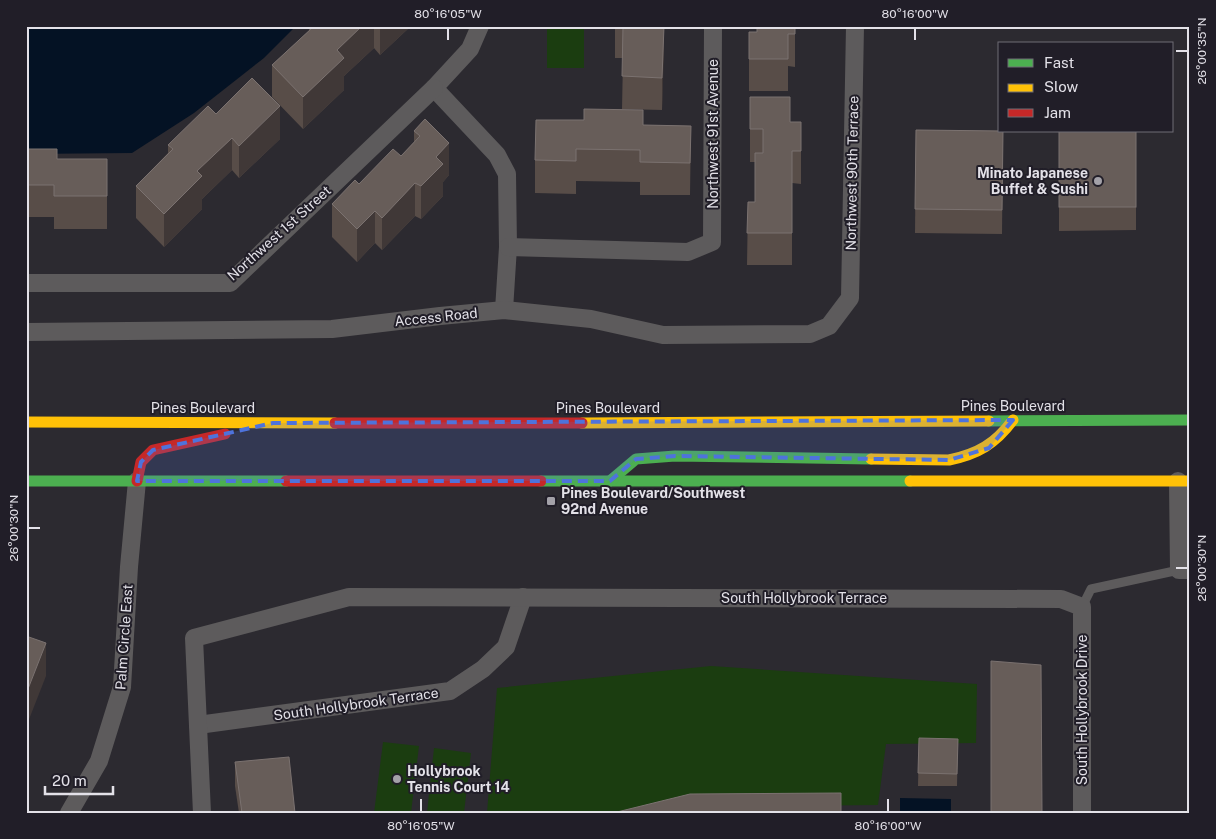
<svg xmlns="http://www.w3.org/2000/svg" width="1216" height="839" font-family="'Public Sans',sans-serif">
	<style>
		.green { fill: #1b3d10 }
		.water { fill: #041224 }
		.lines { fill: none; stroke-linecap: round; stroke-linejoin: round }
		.lane { stroke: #5d5b5c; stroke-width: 9 }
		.street { stroke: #5d5b5c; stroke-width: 18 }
		.fast { stroke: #4caf50; stroke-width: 11 }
		.slow { stroke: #ffc107; stroke-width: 11 }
		.jam { stroke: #c62828; stroke-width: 11 }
		.wall { fill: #584d48 }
		.shaded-wall { fill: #403837 }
		.building { fill: #675d59; stroke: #7b7270 }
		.marked { fill: #4e73dc; fill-opacity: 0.2; stroke: #4e73dc; stroke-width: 4; stroke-dasharray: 10 6; stroke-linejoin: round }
		.ticks { fill: none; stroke: #e3e1e8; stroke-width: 2 }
		.poi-dot { fill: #a3a1a8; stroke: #211e28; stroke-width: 2 }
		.labels { text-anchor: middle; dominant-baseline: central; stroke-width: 4; stroke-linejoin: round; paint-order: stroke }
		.street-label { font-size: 14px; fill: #e3e1e8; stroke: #211e28 }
		.poi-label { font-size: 14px; font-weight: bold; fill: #e3e1e8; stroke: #211e28; text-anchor: start }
		.neatline { fill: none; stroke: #e3e1e8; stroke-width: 2 }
		.ticks-label { font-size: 12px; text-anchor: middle; fill: #e3e1e8 }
	</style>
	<rect width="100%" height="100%" fill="#2c2a30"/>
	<g class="green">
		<rect x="547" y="26" width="37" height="42"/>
		<polygon points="711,666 977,684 976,743 886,744 878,805 691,807 667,813 487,813 497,688"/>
		<polygon points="383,742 419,746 411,813 374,813"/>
		<polygon points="434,748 471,753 464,813 427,813"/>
	</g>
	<g class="water">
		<polygon points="26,26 296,26 264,58 194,113 132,153 26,154"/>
		<polygon points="900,798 951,799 951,813 900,813"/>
	</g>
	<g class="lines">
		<polyline class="lane" points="1082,607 1091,589 1179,570"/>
		<g class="street">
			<polyline points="480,26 470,49 434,88 497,155 507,174 508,247 504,310"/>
			<polyline points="508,247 688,252 712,242 713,26"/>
			<polyline points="26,283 230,283 434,88"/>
			<polyline points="26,332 332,329 440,316 504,310 591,319 663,335 810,334 829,326 850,298 855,26"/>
			<polyline points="1178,481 1179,570 1190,570"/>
			<polyline points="198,725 450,691 483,669 506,647 523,597"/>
			<polyline points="69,813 99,761 122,687 129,567 137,481"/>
			<polyline points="202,813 194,638 349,597 1061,599 1082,607 1082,813"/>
		</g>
		<g class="fast">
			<polyline points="989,421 1190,420"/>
			<polyline points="26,481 286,481"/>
			<polyline points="541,481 910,481"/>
			<polyline points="610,481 636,459 675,456 871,459"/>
		</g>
		<g class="slow">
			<polyline points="26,422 335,423"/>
			<polyline points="582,423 989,421"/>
			<path d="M871,459l78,1c29,-6 46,-16 64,-40"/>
			<polyline points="910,481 1190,481"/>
		</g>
		<g class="jam">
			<polyline points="335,423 582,423"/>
			<polyline points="137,481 141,462 153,450 225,434"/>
			<polyline points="286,481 541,481"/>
		</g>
	</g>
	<g class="wall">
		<polygon points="309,26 411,26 380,55 374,48 344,76 344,90 303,129 272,97 272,65 309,31"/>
		<polygon points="615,26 664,26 662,110 622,109 623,58 615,58"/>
		<polygon points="795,26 795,67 788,66 788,91 749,91 749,32 757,32"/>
		<polygon points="750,97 790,122 801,122 801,184 792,183 792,265 747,265 748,202 755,202 755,162 750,162"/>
		<polygon points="216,114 280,139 239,178 232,170 202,199 202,209 164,247 136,218 136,186 168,153 168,145"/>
		<polygon points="425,119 449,175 443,182 443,196 421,219 415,216 382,250 375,243 357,262 332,237 332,204 359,184 401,156 414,142 414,131"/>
		<polygon points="643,125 691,126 690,195 640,195 640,182 576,181 576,194 535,193 535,160"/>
		<polygon points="916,130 1003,131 1002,234 915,233"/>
		<polygon points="1059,131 1136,131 1136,230 1059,231"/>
		<polygon points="26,149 57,159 107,159 107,229 54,229 54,217 26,217"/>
		<polygon points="919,738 958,739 957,786 918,786"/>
		<polygon points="235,762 295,813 239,813 235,786"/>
	</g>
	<g class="shaded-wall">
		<polygon points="362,26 374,26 374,48 344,76 344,90 303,129 303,97 337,50"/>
		<polygon points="380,26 411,26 380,55"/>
		<polygon points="664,26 664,52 662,110 662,78"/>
		<polygon points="280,106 280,139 239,178 239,146"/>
		<polygon points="232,138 232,170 202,199 202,209 164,247 164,214 197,171"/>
		<polygon points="449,143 449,175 443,182 443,196 421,219 421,186 436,157"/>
		<polygon points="415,183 415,216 382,250 382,218"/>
		<polygon points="375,211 375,243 357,262 357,229"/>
		<polygon points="46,643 46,676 26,727 26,694"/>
	</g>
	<g class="building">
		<polygon points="311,26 362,26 337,50 344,58 303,97 272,65 312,28"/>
		<polygon points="623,26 664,26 662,78 622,76"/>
		<polygon points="757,26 795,26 795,34 788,34 788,59 749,59 749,32 757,32"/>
		<polygon points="252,78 280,106 239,146 232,138 197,171 202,176 164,214 136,186 173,149 168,145 208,106 216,114"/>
		<polygon points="750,97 790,97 790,122 801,122 801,151 792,151 792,233 747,233 748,202 755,202 755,153 763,153 763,129 750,129"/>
		<polygon points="584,109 643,110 643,125 691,126 690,163 640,162 640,150 576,149 576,161 535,160 536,120 584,120"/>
		<polygon points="425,119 449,143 436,157 443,164 421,186 415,183 382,218 375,211 357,229 332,204 355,180 359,184 393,149 401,156 420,136 414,131"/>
		<polygon points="916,130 1003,131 1002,210 915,209"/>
		<rect x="1059" y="131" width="77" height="76"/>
		<polygon points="26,149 57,149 57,159 107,159 107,196 54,196 54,185 26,185"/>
		<polygon points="26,636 46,643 26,694"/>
		<polygon points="991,661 1041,665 1042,813 991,813"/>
		<polygon points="919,738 958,739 957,774 918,773"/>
		<polygon points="289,757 295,813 242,813 235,762"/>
		<polygon points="841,793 841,813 613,813 690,794"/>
	</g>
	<path class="marked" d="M1013,420l-24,28 -40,12 -274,-4 -39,3 -26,22h-473l4,-19 12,-12 120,-27z"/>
	<path class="ticks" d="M448,40v-12M915,40v-12M1176,51h12M28,528h12M1176,568h12M421,812v-13M888,812v-13"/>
	<g class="poi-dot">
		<circle cx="1098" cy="181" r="5"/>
		<rect x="546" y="496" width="10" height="10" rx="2.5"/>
		<circle cx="397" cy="779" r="5"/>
	</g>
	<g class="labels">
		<g class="street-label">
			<text transform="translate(713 134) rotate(-90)">Northwest 91st Avenue</text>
			<text transform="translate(852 173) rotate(-89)">Northwest 90th Terrace</text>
			<text transform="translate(279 233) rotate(-42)">Northwest 1st Street</text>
			<text transform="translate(436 317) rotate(-6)">Access Road</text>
			<text x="1013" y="406">Pines Boulevard</text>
			<text x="203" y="408">Pines Boulevard</text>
			<text x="608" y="408">Pines Boulevard</text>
			<text x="804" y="598">South Hollybrook Terrace</text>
			<text transform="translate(124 637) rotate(-86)">Palm Circle East</text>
			<text transform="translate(356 704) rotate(-8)">South Hollybrook Terrace</text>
			<text transform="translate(1082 710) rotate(-90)">South Hollybrook Drive</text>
		</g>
		<g class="poi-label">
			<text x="1088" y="173" text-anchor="end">Minato Japanese<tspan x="1088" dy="16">Buffet &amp; Sushi</tspan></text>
			<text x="561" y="493">Pines Boulevard/Southwest<tspan x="561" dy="16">92nd Avenue</tspan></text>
			<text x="407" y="771">Hollybrook<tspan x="407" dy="16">Tennis Court 14</tspan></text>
		</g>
	</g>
	<rect width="1216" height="839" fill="none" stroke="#211e28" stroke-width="55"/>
	<rect x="998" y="42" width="175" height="90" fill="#211e28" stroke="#6f6c75"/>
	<rect x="1008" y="59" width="25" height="8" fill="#4caf50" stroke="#6f6c75"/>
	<text x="1044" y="68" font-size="15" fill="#e3e1e8">Fast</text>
	<rect x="1008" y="84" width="25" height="8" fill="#ffc107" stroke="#6f6c75"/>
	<text x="1044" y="92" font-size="15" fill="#e3e1e8">Slow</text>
	<rect x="1008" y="109" width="25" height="8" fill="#c62828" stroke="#6f6c75"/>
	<text x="1044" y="118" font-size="15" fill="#e3e1e8">Jam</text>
	<path d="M45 786v8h68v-8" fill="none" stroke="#e3e1e8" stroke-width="2.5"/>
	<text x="52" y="786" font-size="15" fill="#e3e1e8" stroke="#211e28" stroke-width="4" paint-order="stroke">20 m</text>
	<rect x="28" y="28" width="1160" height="784" class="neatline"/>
	<g class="ticks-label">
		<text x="448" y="18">80°16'05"W</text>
		<text x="915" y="18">80°16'00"W</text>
		<text transform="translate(1202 51) rotate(-90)" y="4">26°00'35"N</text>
		<text transform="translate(14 528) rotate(-90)" y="4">26°00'30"N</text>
		<text transform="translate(1202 568) rotate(-90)" y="4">26°00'30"N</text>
		<text x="421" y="830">80°16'05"W</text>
		<text x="888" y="830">80°16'00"W</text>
	</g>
</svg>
